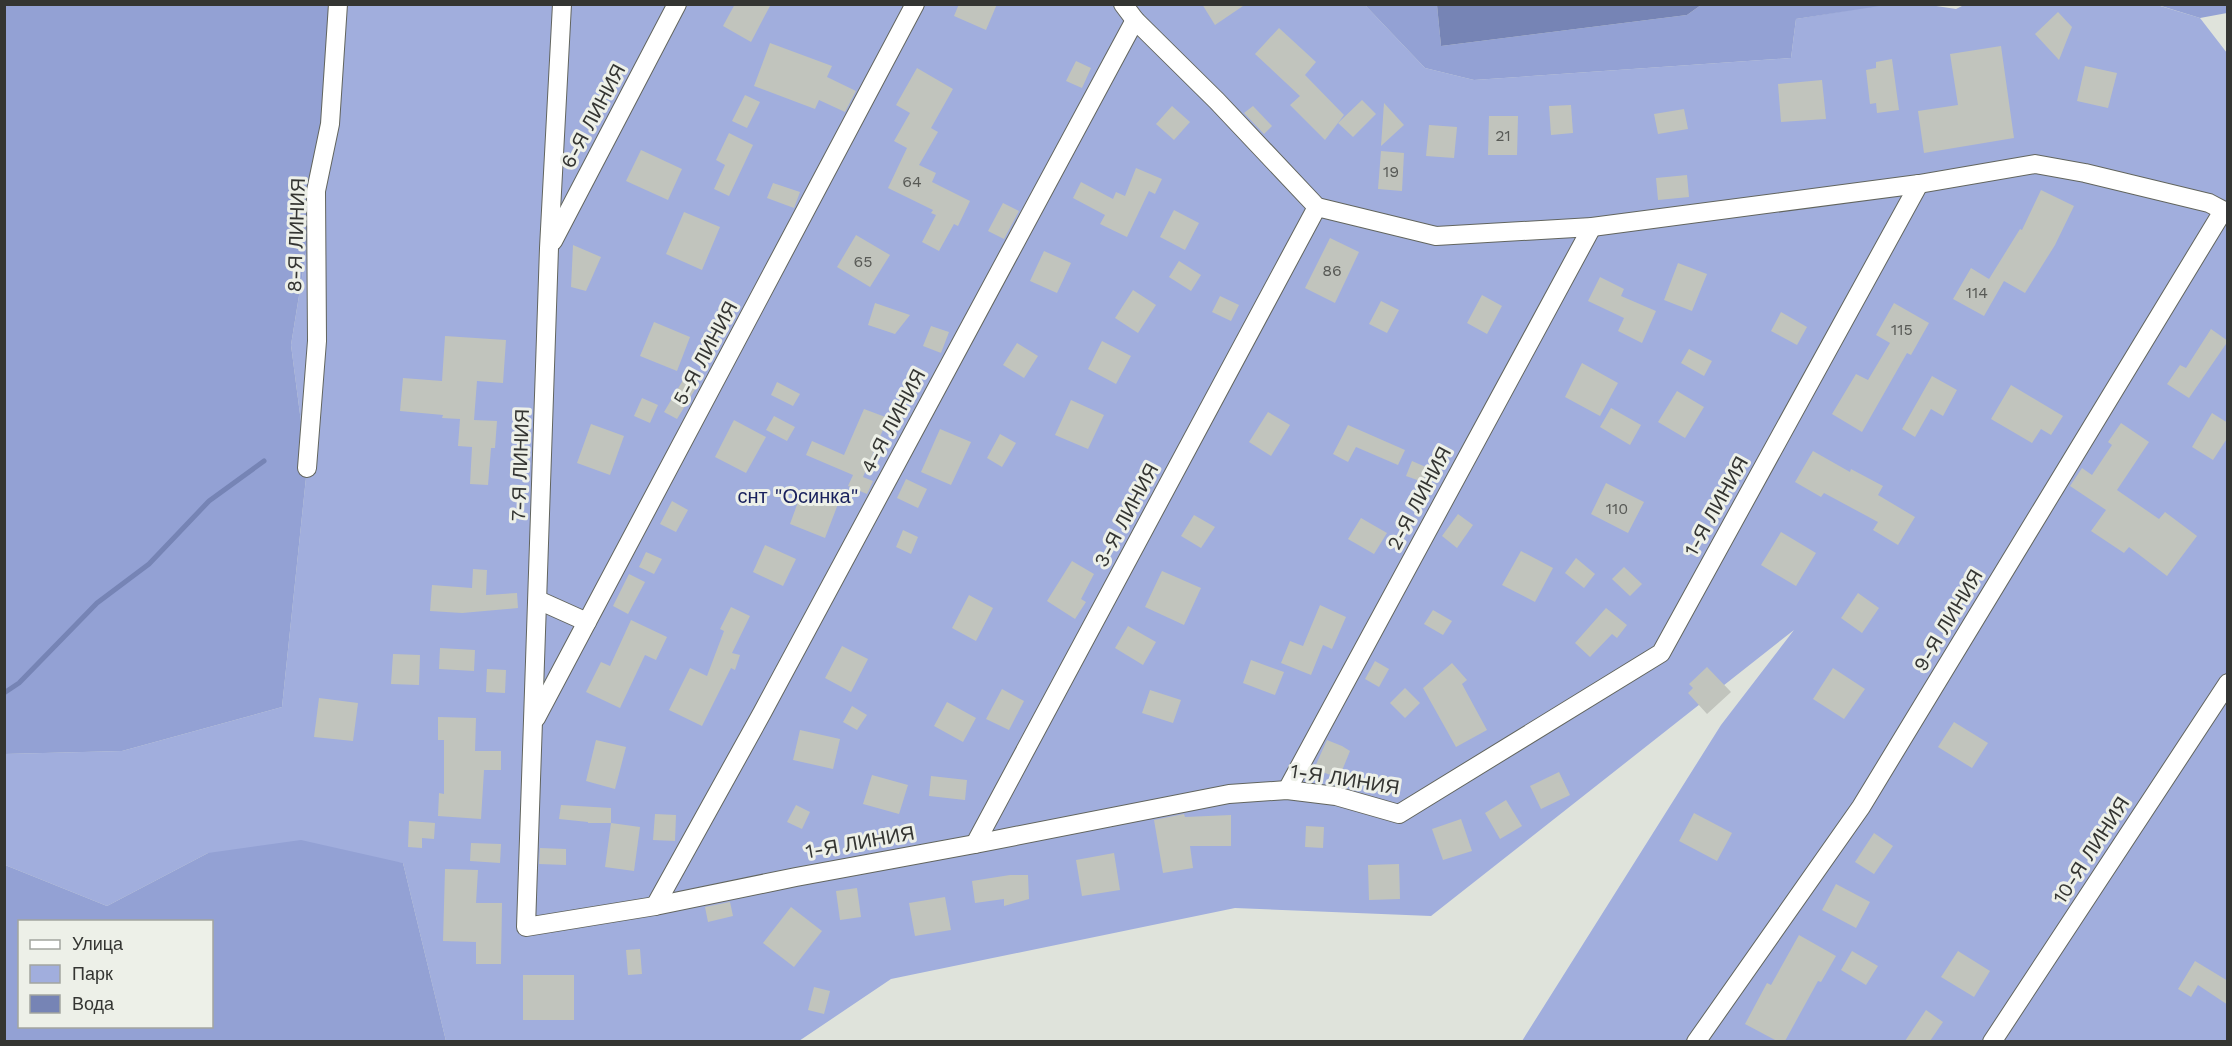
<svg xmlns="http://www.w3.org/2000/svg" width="2232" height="1046" font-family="'Work Sans',sans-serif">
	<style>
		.green { fill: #a1aedd }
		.forest { fill: #93a1d4; fill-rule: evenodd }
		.water { fill: #7684b5 }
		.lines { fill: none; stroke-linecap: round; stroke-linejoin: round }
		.stream { stroke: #7684b5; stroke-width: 5 }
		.building { fill: #c1c4bd }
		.street-casing { stroke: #62655e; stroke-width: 20 }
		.street { stroke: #fff; stroke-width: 18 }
		.labels { text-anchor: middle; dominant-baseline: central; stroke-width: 6; stroke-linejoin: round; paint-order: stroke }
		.number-label { font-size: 16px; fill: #575955 }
		.street-label { font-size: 20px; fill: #343532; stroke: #edf0e8 }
		.park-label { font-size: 20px; fill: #19215d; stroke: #edf0e8 }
	</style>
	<rect width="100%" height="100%" fill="#dfe3db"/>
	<polygon class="green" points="1886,4 1923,4 1956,9 1966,4 2157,5 2200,18 2227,53 2227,1041 1522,1041 1721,725 1794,630 1431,916 1235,908 891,979 799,1041 446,1041 403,863 208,853 107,906 5,865 4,754 122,751 282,707 307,468 291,345 316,191 339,5 1365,5 1425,68 1474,80 1791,58 1796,19"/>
	<g class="forest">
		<polygon points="4,5 339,5 316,191 291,345 307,468 282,707 122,751 5,754"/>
		<polygon points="1365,5 1437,5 1441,46 1687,15 1701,5 1886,5 1796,19 1791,58 1474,80 1425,68"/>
		<polygon points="2158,5 2227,5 2227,13 2200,18"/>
		<path d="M301,840l102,23 43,178h-441v-176l102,41 101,-53zM20,922h192v104h-192z"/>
	</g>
	<polygon class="water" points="1437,5 1437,4 1701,5 1687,15 1441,46"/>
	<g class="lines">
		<polyline class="stream" points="4,693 19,683 97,603 149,564 209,501 264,461"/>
	</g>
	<g class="building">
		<polygon points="735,4 771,4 751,42 723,26"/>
		<polygon points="959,4 997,4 986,30 954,16"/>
		<polygon points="1202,4 1246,4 1215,25"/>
		<polygon points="2058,12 2072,27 2059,60 2035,34"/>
		<polygon points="1279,28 1316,62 1305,75 1344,115 1325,140 1290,105 1300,96 1255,54"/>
		<polygon points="770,43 832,66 827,77 856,91 845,112 819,100 815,109 754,86"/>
		<polygon points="2001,46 2014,138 1924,153 1918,111 1958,105 1950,54"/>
		<polygon points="1892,59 1899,110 1877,113 1876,103 1870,104 1866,70 1876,68 1876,62"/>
		<polygon points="1076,61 1091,68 1082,88 1066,81"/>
		<polygon points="2085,66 2117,73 2108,108 2077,101"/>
		<polygon points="917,68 953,89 931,128 938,132 919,165 936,173 932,182 970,201 958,226 954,224 939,251 922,242 936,215 931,213 933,210 888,188 907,148 894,141 910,113 896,105"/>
		<polygon points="1822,80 1826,119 1781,122 1778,84"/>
		<polygon points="745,95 760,102 747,128 732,121"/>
		<polygon points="1362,100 1376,114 1353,137 1338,123"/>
		<polygon points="1384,103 1404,125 1381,146"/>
		<polygon points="1571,105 1573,133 1551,135 1549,106"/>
		<polygon points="1172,106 1190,122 1174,140 1156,124"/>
		<polygon points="1253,106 1272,126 1264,134 1244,113"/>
		<polygon points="1684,109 1688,129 1658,134 1654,114"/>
		<polygon points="1489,116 1518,116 1517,155 1488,155"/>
		<polygon points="1429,125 1457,127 1454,158 1426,156"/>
		<polygon points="729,133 753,145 729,196 714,189 725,165 716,160"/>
		<polygon points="641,150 682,169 668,200 626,181"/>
		<polygon points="1381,151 1404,153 1402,191 1378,189"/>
		<polygon points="1136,168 1162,179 1155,194 1149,191 1127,237 1100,224 1105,215 1073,198 1081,182 1113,199 1116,192 1125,196"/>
		<polygon points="1687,175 1689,197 1658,200 1656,178"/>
		<polygon points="773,183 800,192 794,208 767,198"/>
		<polygon points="2041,190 2074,206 2055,245 2025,293 2004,281 1984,316 1953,299 1971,268 1989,279 2020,229 2022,230"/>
		<polygon points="1003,203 1019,211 1004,239 988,231"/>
		<polygon points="1174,210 1199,223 1185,250 1160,237"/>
		<polygon points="684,212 720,227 702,270 666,254"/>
		<polygon points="856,235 890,255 870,287 837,267"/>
		<polygon points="1330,238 1359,252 1335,303 1305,288"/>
		<polygon points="573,245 601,257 586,291 571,287"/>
		<polygon points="1044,251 1071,263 1057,293 1030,281"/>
		<polygon points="1179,261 1201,275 1191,291 1169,277"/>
		<polygon points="1678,263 1707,274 1692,311 1664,300"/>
		<polygon points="1600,277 1624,289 1621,296 1656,311 1642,343 1618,331 1624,318 1588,301"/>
		<polygon points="1133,290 1156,305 1138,333 1115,318"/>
		<polygon points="1482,295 1502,306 1487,334 1467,323"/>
		<polygon points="1220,296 1239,305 1231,321 1212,312"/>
		<polygon points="1381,301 1399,310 1387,333 1369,324"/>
		<polygon points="875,303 910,315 895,334 868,325"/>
		<polygon points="1894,303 1929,323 1911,355 1907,353 1862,432 1832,414 1856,374 1868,380 1890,343 1876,335"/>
		<polygon points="1781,312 1807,327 1797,345 1771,331"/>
		<polygon points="654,322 690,337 677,371 640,356"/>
		<polygon points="931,326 949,332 941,353 923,346"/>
		<polygon points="2211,329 2228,341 2189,398 2167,384 2180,365 2186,368"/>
		<polygon points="445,336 506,340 503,383 477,381 474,420 497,421 495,448 491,448 488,485 470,484 472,447 458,446 460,419 442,418 443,415 400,411 403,378 442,381"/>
		<polygon points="1102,341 1131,356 1116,384 1088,369"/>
		<polygon points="1017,343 1038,356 1024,378 1003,365"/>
		<polygon points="1689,349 1712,361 1704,376 1681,363"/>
		<polygon points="1582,363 1618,383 1600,416 1565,397"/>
		<polygon points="686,375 699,383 677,419 664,412"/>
		<polygon points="1932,376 1957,390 1943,416 1931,409 1915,437 1902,429"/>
		<polygon points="777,382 800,394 793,406 771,395"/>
		<polygon points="2011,385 2063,416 2051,435 2041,429 2032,443 1991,419"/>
		<polygon points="1677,391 1704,407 1685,438 1658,422"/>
		<polygon points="642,398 658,405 650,423 634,416"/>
		<polygon points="1071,400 1104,415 1088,449 1055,435"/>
		<polygon points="1611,408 1641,425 1630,445 1600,427"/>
		<polygon points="864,409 888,418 863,477 873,481 867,494 848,486 853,475 806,455 812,441 844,455"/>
		<polygon points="1268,412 1290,425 1271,456 1249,442"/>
		<polygon points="2212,413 2228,423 2228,437 2213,460 2192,447"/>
		<polygon points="774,416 795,427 787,441 766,430"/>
		<polygon points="734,420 766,437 746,473 715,457"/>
		<polygon points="2121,423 2149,442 2117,490 2159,519 2165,512 2197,536 2167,576 2129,547 2124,553 2091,531 2106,510 2070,486 2082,468 2092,475 2112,445 2108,442"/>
		<polygon points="591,424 624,436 610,475 577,463"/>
		<polygon points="1348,425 1405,450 1398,465 1356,447 1348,462 1333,454"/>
		<polygon points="940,429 971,442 951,485 921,472"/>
		<polygon points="1000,434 1016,443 1002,467 987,458"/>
		<polygon points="1813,451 1850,472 1851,469 1883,486 1878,495 1915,517 1898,545 1873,530 1878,522 1824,493 1821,497 1795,482"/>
		<polygon points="1412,461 1428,468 1423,482 1406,476"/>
		<polygon points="906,479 927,489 918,508 897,498"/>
		<polygon points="1606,483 1644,502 1628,533 1591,514"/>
		<polygon points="802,491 838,504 825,538 790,524"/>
		<polygon points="672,501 688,510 676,532 660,524"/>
		<polygon points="1458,514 1473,525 1457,548 1442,536"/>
		<polygon points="1194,515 1215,527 1201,548 1181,536"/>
		<polygon points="1361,518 1387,533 1374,554 1348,539"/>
		<polygon points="903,530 918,537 911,554 896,547"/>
		<polygon points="1781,532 1816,553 1796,586 1761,565"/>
		<polygon points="765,545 796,559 783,586 753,572"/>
		<polygon points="1521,551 1553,568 1535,602 1502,585"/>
		<polygon points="646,552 662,559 654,574 639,567"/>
		<polygon points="1576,558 1595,574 1584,588 1565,573"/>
		<polygon points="1072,561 1094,574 1081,599 1086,602 1075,619 1047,601"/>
		<polygon points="1624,567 1642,584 1630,596 1612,579"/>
		<polygon points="473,569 487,570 486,595 517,593 518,608 462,613 430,611 432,585 472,588"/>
		<polygon points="1162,571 1201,588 1184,625 1145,607"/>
		<polygon points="629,574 645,582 628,614 613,606"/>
		<polygon points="1858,593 1879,608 1862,633 1841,618"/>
		<polygon points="969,595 993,608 976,641 952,628"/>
		<polygon points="1320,605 1346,617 1332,649 1323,645 1311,675 1281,663 1290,641 1303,646"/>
		<polygon points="731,607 750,616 732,653 740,655 735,670 731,668 702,726 669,710 690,668 707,676 724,631 720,629"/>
		<polygon points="1606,608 1627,625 1617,638 1612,634 1590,657 1575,643"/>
		<polygon points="1433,610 1452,621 1443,635 1424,624"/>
		<polygon points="631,620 667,637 656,660 645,655 620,708 586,692 601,662 610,666"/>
		<polygon points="1128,626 1156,642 1143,665 1115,648"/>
		<polygon points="842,646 868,659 851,692 825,678"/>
		<polygon points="440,648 475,650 474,671 439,669"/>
		<polygon points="393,654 420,655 419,685 391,684"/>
		<polygon points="1251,660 1284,672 1275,695 1243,683"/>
		<polygon points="1375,661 1389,669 1379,687 1365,679"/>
		<polygon points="1452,663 1467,680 1462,684 1487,730 1456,747 1423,688"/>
		<polygon points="1707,667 1731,692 1707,714 1688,693 1693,688 1689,684"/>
		<polygon points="1833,668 1865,689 1844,719 1813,699"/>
		<polygon points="487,669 506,670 505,693 486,692"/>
		<polygon points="1405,688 1420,703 1405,718 1390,703"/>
		<polygon points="1002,689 1024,701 1009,730 986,719"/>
		<polygon points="1150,690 1181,700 1173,723 1142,713"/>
		<polygon points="319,698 358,703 353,741 314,737"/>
		<polygon points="947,702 976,718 963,742 934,726"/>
		<polygon points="852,706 867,715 857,730 843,722"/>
		<polygon points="438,717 476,718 475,751 501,751 501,770 484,770 481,819 438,816 439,793 444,794 444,740 438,740"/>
		<polygon points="1954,722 1988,743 1972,768 1938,747"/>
		<polygon points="800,730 840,739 833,769 793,760"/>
		<polygon points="596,740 626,747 615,789 586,781"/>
		<polygon points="1327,740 1342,746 1350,751 1339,778 1314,769"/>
		<polygon points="1559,772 1570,795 1541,809 1530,786"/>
		<polygon points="872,775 908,785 899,814 863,804"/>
		<polygon points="931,776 967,780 965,800 929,796"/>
		<polygon points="1506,800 1522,826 1500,839 1485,813"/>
		<polygon points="561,805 611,808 611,823 588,823 588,822 559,819"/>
		<polygon points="796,805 810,812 802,829 787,822"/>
		<polygon points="1694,813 1732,833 1717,861 1679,841"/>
		<polygon points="655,814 676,815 675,841 653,840"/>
		<polygon points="1184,814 1185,817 1231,815 1231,846 1190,846 1193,868 1163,873 1154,820"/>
		<polygon points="1461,819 1472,851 1443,860 1432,829"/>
		<polygon points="409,821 435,823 434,839 422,838 422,848 408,847"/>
		<polygon points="611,823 640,827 634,871 605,867"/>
		<polygon points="1306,826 1324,827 1323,848 1305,847"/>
		<polygon points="1874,833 1893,846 1874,874 1855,862"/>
		<polygon points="471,843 501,844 500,863 470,861"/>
		<polygon points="540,848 566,849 566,865 539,864"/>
		<polygon points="1114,853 1120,890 1082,896 1076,860"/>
		<polygon points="1399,864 1400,899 1369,900 1368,865"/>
		<polygon points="445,869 478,870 476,903 502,903 501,964 476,964 476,942 443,941"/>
		<polygon points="1010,875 1028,875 1029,899 1004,906 1004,899 975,903 972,881"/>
		<polygon points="1836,884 1870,902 1856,928 1822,910"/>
		<polygon points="857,888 861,917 840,920 836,891"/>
		<polygon points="945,897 951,930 915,936 909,903"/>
		<polygon points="730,902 733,916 708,922 705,907"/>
		<polygon points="791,907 822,931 794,967 763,943"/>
		<polygon points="1799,935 1836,956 1821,982 1818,981 1785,1041 1777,1041 1745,1024 1767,983 1771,985"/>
		<polygon points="640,949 642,974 628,975 626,950"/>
		<polygon points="1852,951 1878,966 1866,985 1841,970"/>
		<polygon points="1958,951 1990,971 1974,997 1941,977"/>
		<polygon points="2195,961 2228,981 2228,1005 2198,985 2191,997 2178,989"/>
		<rect x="523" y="975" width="51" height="45"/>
		<polygon points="814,987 830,991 824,1014 808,1010"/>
		<polygon points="1926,1010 1943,1022 1930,1041 1905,1041"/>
	</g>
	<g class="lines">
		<g class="street-casing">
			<g id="street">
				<polyline points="562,4 549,248 526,927 655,906 796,877 975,844 1229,794 1287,790 1336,796 1399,814 1661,653 1919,184"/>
				<polyline points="1123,4 1135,20 1217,101 1317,207 1436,236 1592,227 1919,184 2035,164 2085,173 2209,203 2228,213"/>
				<polyline points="553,241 677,4"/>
				<polyline points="307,468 317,341 316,191 330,124 338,4"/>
				<polyline points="538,600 587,622"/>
				<polyline points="536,718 915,4"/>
				<polyline points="1287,790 1592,227"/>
				<polyline points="975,844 1317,207"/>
				<polyline points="655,906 762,713 1135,20"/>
				<polyline points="1696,1042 1861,807 2223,211"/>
				<polyline points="1992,1042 2228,683"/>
			</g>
		</g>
		<use href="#street" class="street"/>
	</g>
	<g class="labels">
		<g class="number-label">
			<text x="1503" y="135">21</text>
			<text x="1391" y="171">19</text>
			<text x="912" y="181">64</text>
			<text x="863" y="261">65</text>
			<text x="1332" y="270">86</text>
			<text x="1977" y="292">114</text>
			<text x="1902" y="329">115</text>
			<text x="1617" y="508">110</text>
		</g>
		<g class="street-label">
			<text transform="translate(593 116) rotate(-62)">6-Я ЛИНИЯ</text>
			<text transform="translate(296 235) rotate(-88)">8-Я ЛИНИЯ</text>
			<text transform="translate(705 353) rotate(-62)">5-Я ЛИНИЯ</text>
			<text transform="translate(893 421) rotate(-62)">4-Я ЛИНИЯ</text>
			<text transform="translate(520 465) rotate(-88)">7-Я ЛИНИЯ</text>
			<text transform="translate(1419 498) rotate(-62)">2-Я ЛИНИЯ</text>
			<text transform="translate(1716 506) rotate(-61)">1-Я ЛИНИЯ</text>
			<text transform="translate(1126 515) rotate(-62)">3-Я ЛИНИЯ</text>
			<text transform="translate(1948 620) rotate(-59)">9-Я ЛИНИЯ</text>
			<text transform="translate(1345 779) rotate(9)">1-Я ЛИНИЯ</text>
			<text transform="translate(860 842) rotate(-10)">1-Я ЛИНИЯ</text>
			<text transform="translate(2091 850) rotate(-57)">10-Я ЛИНИЯ</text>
		</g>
		<g class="park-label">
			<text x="798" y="496">снт "Осинка"</text>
		</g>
	</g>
	<rect width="2232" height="1046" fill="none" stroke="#343532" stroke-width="12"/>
	<rect x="18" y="920" width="195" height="108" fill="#edf0e8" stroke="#a3a59f" stroke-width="1.5"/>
	<rect x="30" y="940" width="30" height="9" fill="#ffffff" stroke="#a3a59f" stroke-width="1.5"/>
	<text x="72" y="950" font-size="18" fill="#343532">Улица</text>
	<rect x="30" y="965" width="30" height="18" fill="#a1aedd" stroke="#a3a59f" stroke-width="1.5"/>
	<text x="72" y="980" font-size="18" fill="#343532">Парк</text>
	<rect x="30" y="995" width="30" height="18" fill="#7684b5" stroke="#a3a59f" stroke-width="1.5"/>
	<text x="72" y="1010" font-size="18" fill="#343532">Вода</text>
</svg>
